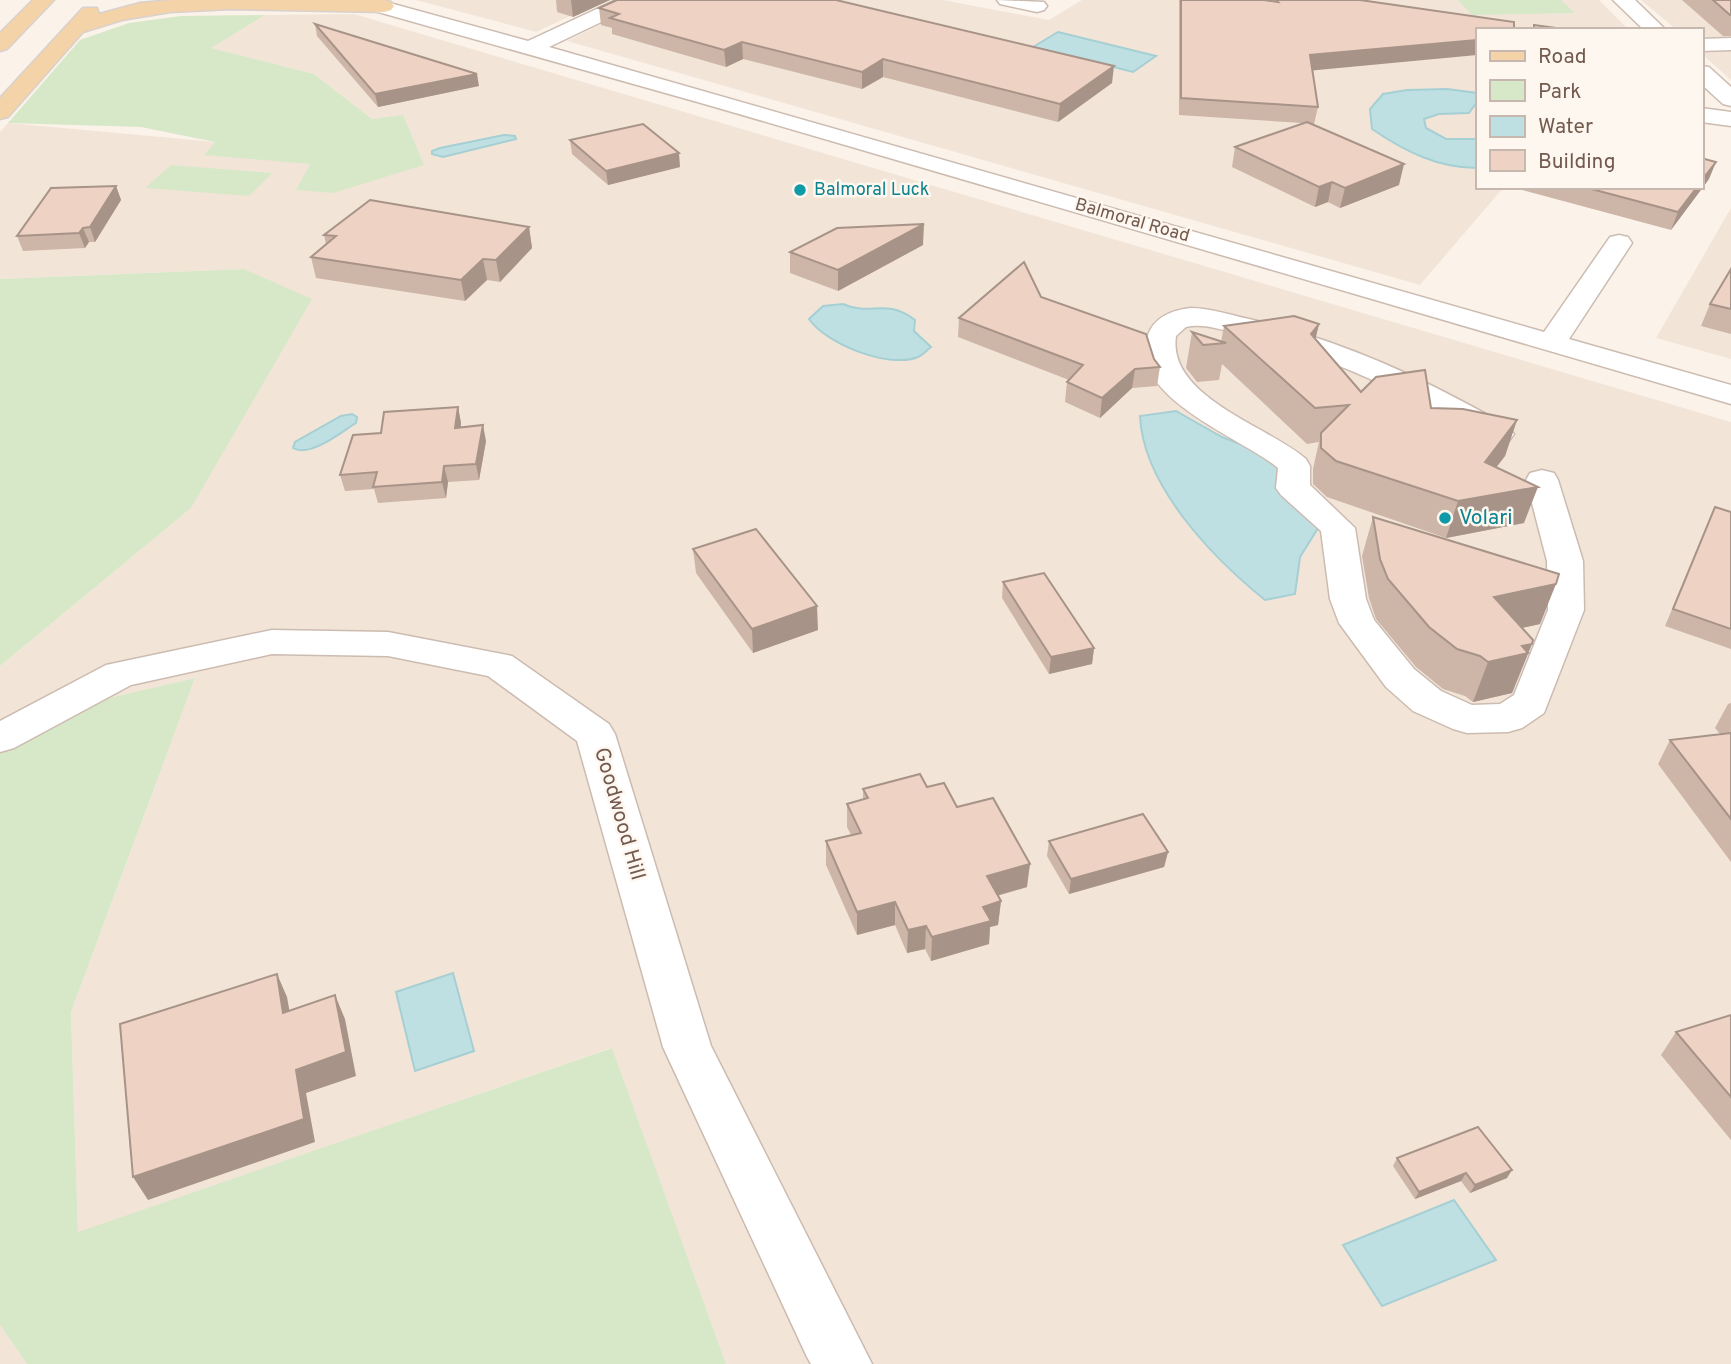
<svg xmlns="http://www.w3.org/2000/svg" width="1731" height="1364" font-family="Overpass,sans-serif">
	<style>
		.residential { fill: #f2e5d8 }
		.green { fill: #d7e8c8 }
		.water { fill: #bfe0e3; stroke: #a6cfd4; stroke-width: 2 }
		.lines { fill: none; stroke-linecap: round; stroke-linejoin: round }
		.minor-casing { stroke: #ccbbb0; stroke-width: 3 }
		.major-casing { stroke: #d8d1ce; stroke-width: 3 }
		.minor { fill: #fff; fill-rule: evenodd }
		.major { fill: #f3d3a7; fill-rule: evenodd }
		.wall { fill: #cdb5a8 }
		.shaded-wall { fill: #a79388 }
		.building { fill: #eed2c3; stroke: #a79388; stroke-width: 2 }
		.culture-dot { fill: #0f9aa8; stroke: #fef7ef; stroke-width: 2.5 }
		.labels { text-anchor: middle; dominant-baseline: central; stroke-width: 5; stroke-linejoin: round; paint-order: stroke }
		.far-culture-label { font-size: 18px; fill: #0d838f; stroke: #fef7ef; text-anchor: start }
		.far-street-label { font-size: 18px; fill: #735a4f; stroke: #fef7ef }
		.culture-label { font-size: 21px; fill: #0d838f; stroke: #fef7ef; text-anchor: start }
		.street-label { font-size: 21px; fill: #735a4f; stroke: #fef7ef }
	</style>
	<rect width="100%" height="100%" fill="#fbf3e9"/>
	<g class="residential">
		<polygon points="416,0 605,0 536,32"/>
		<polygon points="651,0 943,0 1049,20 1082,0 1599,0 1629,30 1477,30 1477,187 1504,187 1420,285 567,41"/>
		<polygon points="1641,0 1731,0 1731,80 1701,53 1701,30 1677,30"/>
		<polygon points="354,14 1731,422 1731,1364 726,1364 611,1048 78,1233 71,1012 195,678 48,712 0,741 0,666 191,508 244,269 0,279 0,132 8,123 216,142 204,155 403,116 372,119 314,74 210,48 265,15"/>
		<polygon points="1731,208 1731,359 1656,338"/>
		<polygon points="0,1325 27,1364 0,1364"/>
	</g>
	<g class="green">
		<polygon points="1458,0 1561,0 1575,13 1472,15"/>
		<polygon points="265,15 211,48 314,74 372,119 403,115 424,165 333,193 296,190 310,164 204,155 215,142 141,127 8,123 80,40 129,23 181,16"/>
		<polygon points="171,165 272,173 249,196 145,188"/>
		<polygon points="244,269 312,299 191,508 0,666 0,279"/>
		<polygon points="195,678 71,1012 78,1232 612,1048 726,1364 27,1364 0,1325 0,741 48,712"/>
	</g>
	<g class="water">
		<polygon points="1058,32 1156,56 1133,72 1033,47"/>
		<path d="M1447,89l30,4v9l-8,11 -30,1 -15,5 2,9 20,11h31v29c-39,0 -73,-17 -105,-39l-2,-20 13,-15 24,-4z"/>
		<polygon points="504,135 515,136 516,139 443,157 432,154 432,151 440,148"/>
		<path d="M843,304c29,13 41,-7 72,16l-1,11 17,16c-4,3 -8,8 -13,10 -29,12 -92,-13 -109,-38l14,-13z"/>
		<path d="M1176,411l46,26 59,23 44,57 -25,40 -5,37 -30,6c-52,-42 -122,-114 -125,-184z"/>
		<path d="M352,414l5,3 -1,6c-15,9 -46,35 -63,25l2,-6 46,-26z"/>
		<polygon points="453,973 474,1051 415,1071 396,992"/>
		<polygon points="1454,1200 1496,1260 1382,1306 1343,1245"/>
	</g>
	<g class="lines">
		<g class="minor-casing">
			<g id="minor">
				<polygon points="347,0 379,0 528,41 616,0 642,0 639,4 549,47 1544,332 1610,237 1619,235 1628,237 1632,243 1569,339 1731,385 1731,404 708,105 350,4"/>
				<polygon points="997,0 1044,2 1047,6 1044,10 1037,12 1000,4"/>
				<polygon points="1613,0 1635,0 1666,30 1644,30"/>
				<polygon points="1731,38 1731,50 1701,51 1701,39"/>
				<polygon points="1701,66 1709,67 1731,87 1731,106 1723,104 1701,84"/>
				<polygon points="1701,108 1731,112 1731,126 1701,122"/>
				<path d="M1191,308c19,0 39,7 58,11 96,22 176,60 260,108l5,7 -5,7 -11,3 -11,-3c-79,-47 -158,-86 -248,-107 -17,-4 -36,-11 -53,-7l-10,9c-9,61 92,90 130,123l4,7v19l45,43 11,71 8,21 40,49 27,22 31,14 28,-1 14,-9 34,-85 -1,-49 -21,-81 4,-7 12,-3 12,3 4,7 25,81 1,49 -40,103 -22,15 -14,4 -41,1 -14,-4 -40,-18 -27,-24 -47,-64 -9,-24 -9,-68 -40,-36 -5,-7 2,-20c-33,-29 -154,-72 -130,-133 7,-19 25,-25 43,-27z"/>
				<polygon points="272,630 388,632 512,656 609,724 615,734 711,1046 872,1364 811,1364 807,1357 663,1047 577,741 488,676 388,656 272,654 131,685 14,748 0,752 0,721 106,665"/>
			</g>
		</g>
		<g class="major-casing">
			<g id="major">
				<polygon points="33,0 54,0 7,49 0,51 0,33"/>
				<polygon points="173,0 384,0 391,2 394,6 391,10 384,12 231,9 170,12 122,20 83,32 8,117 0,119 0,98 83,8 97,8 99,14 140,3"/>
			</g>
		</g>
		<use href="#minor" class="minor"/>
		<use href="#major" class="major"/>
	</g>
	<g class="wall">
		<polygon points="556,0 610,0 573,17 557,12"/>
		<polygon points="1179,0 1360,0 1312,71 1318,107 1314,124 1312,124 1399,185 1340,208 1328,202 1315,207 1232,167 1235,147 1302,123 1179,115"/>
		<polygon points="1682,0 1731,0 1731,36 1723,36"/>
		<polygon points="599,8 1112,83 1058,122 883,77 862,89 743,59 726,67 612,34 612,28 601,25"/>
		<polygon points="315,24 479,86 378,107 317,36"/>
		<polygon points="570,140 680,167 608,185 572,154"/>
		<polygon points="1709,179 1671,230 1522,190 1523,187 1701,187"/>
		<polygon points="116,186 121,200 95,242 89,242 85,248 23,251 17,236"/>
		<polygon points="529,227 532,248 500,282 487,280 465,301 316,278 311,257 326,244 324,235"/>
		<polygon points="923,245 838,291 790,273 790,252"/>
		<polygon points="1731,269 1731,334 1701,326 1710,304"/>
		<polygon points="1041,297 1154,359 1160,367 1157,386 1132,388 1100,418 1065,402 1067,382 1069,380 958,337 959,318"/>
		<polygon points="1319,324 1315,339 1361,392 1431,408 1517,420 1505,456 1496,467 1524,523 1446,538 1327,497 1313,484 1313,469 1319,442 1307,444 1222,364 1219,380 1197,382 1186,368 1192,332 1221,342 1224,326"/>
		<polygon points="458,407 461,423 461,427 486,441 479,480 448,482 446,498 378,503 374,489 345,491 340,475 381,433"/>
		<polygon points="1715,507 1731,512 1731,649 1665,626"/>
		<polygon points="1373,517 1540,624 1522,628 1533,640 1512,693 1473,702 1465,696 1443,689 1416,667 1376,619 1369,598 1362,556"/>
		<polygon points="693,549 818,630 753,653 696,573"/>
		<polygon points="1003,582 1094,648 1092,664 1049,674 1002,598"/>
		<polygon points="1731,703 1731,862 1658,764 1670,740 1720,734 1715,728 1728,704"/>
		<polygon points="927,787 957,807 1027,887 997,896 1001,901 998,925 990,927 989,944 931,961 925,949 907,953 895,925 857,935 826,865 826,841 851,835 847,827 847,804 863,799 863,789"/>
		<polygon points="1049,841 1168,852 1164,867 1069,894 1047,856"/>
		<polygon points="1731,1015 1731,1140 1661,1055 1676,1032"/>
		<polygon points="1397,1158 1507,1178 1470,1193 1461,1181 1415,1199 1393,1166"/>
	</g>
	<g class="shaded-wall">
		<polygon points="571,0 610,0 573,17"/>
		<polygon points="1477,40 1477,55 1307,71 1310,55"/>
		<polygon points="742,42 743,59 726,67 724,50"/>
		<polygon points="883,59 883,77 862,89 862,72"/>
		<polygon points="1114,66 1112,83 1058,122 1060,104"/>
		<polygon points="477,74 479,86 378,107 375,94"/>
		<polygon points="679,153 680,167 608,185 606,171"/>
		<polygon points="1716,162 1709,179 1671,230 1678,212 1697,187 1701,187 1701,181"/>
		<polygon points="1404,164 1399,185 1340,208 1345,188"/>
		<polygon points="1332,182 1328,202 1315,207 1319,187"/>
		<polygon points="116,186 121,200 95,242 90,227"/>
		<polygon points="924,224 923,245 838,291 838,270"/>
		<polygon points="529,227 532,248 500,282 496,260"/>
		<polygon points="83,228 89,242 85,248 79,233"/>
		<polygon points="483,259 487,280 465,301 461,280"/>
		<polygon points="1319,324 1311,358 1311,334"/>
		<polygon points="1135,369 1132,388 1100,418 1102,398"/>
		<polygon points="458,407 461,423 459,443 455,428"/>
		<polygon points="1517,420 1505,456 1473,498 1485,462"/>
		<polygon points="483,425 486,441 479,480 476,464"/>
		<polygon points="444,466 448,482 446,498 442,482"/>
		<polygon points="1538,487 1524,523 1446,538 1458,501"/>
		<polygon points="1556,584 1540,624 1479,637 1494,597"/>
		<polygon points="817,606 818,630 753,653 752,629"/>
		<polygon points="1532,644 1512,693 1473,702 1488,662 1522,646"/>
		<polygon points="1094,648 1092,664 1049,674 1051,657"/>
		<polygon points="1168,852 1164,867 1069,894 1071,879"/>
		<polygon points="1030,864 1027,887 985,899 987,876"/>
		<polygon points="1001,901 998,925 990,927 989,944 931,961 932,937 983,907"/>
		<polygon points="895,902 895,925 857,935 857,912"/>
		<polygon points="926,926 925,949 907,953 908,930"/>
		<polygon points="277,974 287,997 294,1036 283,1013"/>
		<polygon points="335,995 345,1019 356,1076 306,1093 315,1142 148,1200 133,1177 296,1070"/>
		<polygon points="1512,1170 1507,1178 1470,1193 1475,1185"/>
		<polygon points="1466,1173 1461,1181 1415,1199 1419,1192"/>
	</g>
	<g class="building">
		<polygon points="617,0 836,0 1114,66 1060,104 883,59 862,72 742,42 724,50 610,18 619,14 599,8"/>
		<polygon points="1181,0 1264,0 1278,2 1276,0 1360,0 1514,22 1514,30 1477,30 1477,40 1310,55 1318,107 1181,98"/>
		<polygon points="1713,0 1731,0 1731,15 1730,15"/>
		<polygon points="315,24 477,74 375,94"/>
		<polygon points="1534,25 1571,30 1534,30"/>
		<polygon points="1307,122 1404,164 1345,188 1332,182 1319,187 1235,147"/>
		<polygon points="643,124 679,153 606,171 570,140"/>
		<polygon points="1701,158 1716,162 1701,181"/>
		<polygon points="116,186 90,227 83,228 79,233 17,236 51,188"/>
		<polygon points="1584,187 1697,187 1678,212"/>
		<polygon points="370,200 529,227 496,260 483,259 461,280 311,257 336,236 324,235"/>
		<polygon points="924,224 838,270 790,252 837,228"/>
		<polygon points="1024,262 1041,297 1146,334 1154,359 1160,367 1135,369 1102,398 1067,382 1083,365 959,318"/>
		<polygon points="1731,269 1731,309 1710,304"/>
		<polygon points="1294,316 1319,324 1311,334 1361,392 1376,377 1425,370 1431,408 1463,409 1517,420 1485,462 1538,487 1458,501 1336,461 1321,448 1321,433 1349,405 1315,408 1224,326"/>
		<polygon points="1192,332 1226,343 1203,345"/>
		<polygon points="458,407 455,428 483,425 476,464 444,466 442,482 373,487 377,472 340,475 353,435 381,433 384,412"/>
		<polygon points="1715,507 1731,512 1731,629 1673,609"/>
		<polygon points="1373,517 1559,574 1556,584 1494,597 1533,640 1532,644 1522,646 1528,653 1488,662 1480,656 1457,649 1429,627 1388,579 1380,559"/>
		<polygon points="756,529 817,606 752,629 693,549"/>
		<polygon points="1044,573 1094,648 1051,657 1003,582"/>
		<polygon points="1731,733 1731,819 1670,740"/>
		<polygon points="920,774 927,787 944,783 957,807 993,798 1030,864 987,876 1001,901 983,907 991,921 932,937 926,926 908,930 895,902 857,912 826,841 861,833 847,804 868,798 863,789"/>
		<polygon points="1143,814 1168,852 1071,879 1049,841"/>
		<polygon points="277,974 283,1013 335,995 346,1052 296,1070 304,1119 133,1177 120,1024"/>
		<polygon points="1731,1015 1731,1097 1676,1032"/>
		<polygon points="1478,1127 1512,1170 1475,1185 1466,1173 1419,1192 1397,1158"/>
	</g>
	<g class="culture-dot">
		<circle cx="800" cy="190" r="7"/>
		<circle cx="1445" cy="518" r="7"/>
	</g>
	<g class="labels">
		<g class="far-culture-label">
			<text x="814" y="190">Balmoral Luck</text>
		</g>
		<g class="far-street-label">
			<text transform="translate(1132 221) rotate(16)">Balmoral Road</text>
		</g>
		<g class="culture-label">
			<text x="1459" y="518">Volari</text>
		</g>
		<g class="street-label">
			<text transform="translate(619 814) rotate(74)">Goodwood Hill</text>
		</g>
	</g>
	<rect x="1476" y="28" width="228" height="161" fill="#fef7ef" stroke="#c6b8af" stroke-width="2"/>
	<rect x="1490" y="51" width="35" height="10" fill="#f3d3a7" stroke="#c6b8af" stroke-width="2"/>
	<text x="1538" y="63" font-size="21" fill="#735a4f">Road</text>
	<rect x="1490" y="80" width="35" height="21" fill="#d7e8c8" stroke="#c6b8af" stroke-width="2"/>
	<text x="1538" y="98" font-size="21" fill="#735a4f">Park</text>
	<rect x="1490" y="116" width="35" height="21" fill="#bfe0e3" stroke="#c6b8af" stroke-width="2"/>
	<text x="1538" y="133" font-size="21" fill="#735a4f">Water</text>
	<rect x="1490" y="150" width="35" height="21" fill="#eed2c3" stroke="#c6b8af" stroke-width="2"/>
	<text x="1538" y="168" font-size="21" fill="#735a4f">Building</text>
</svg>
